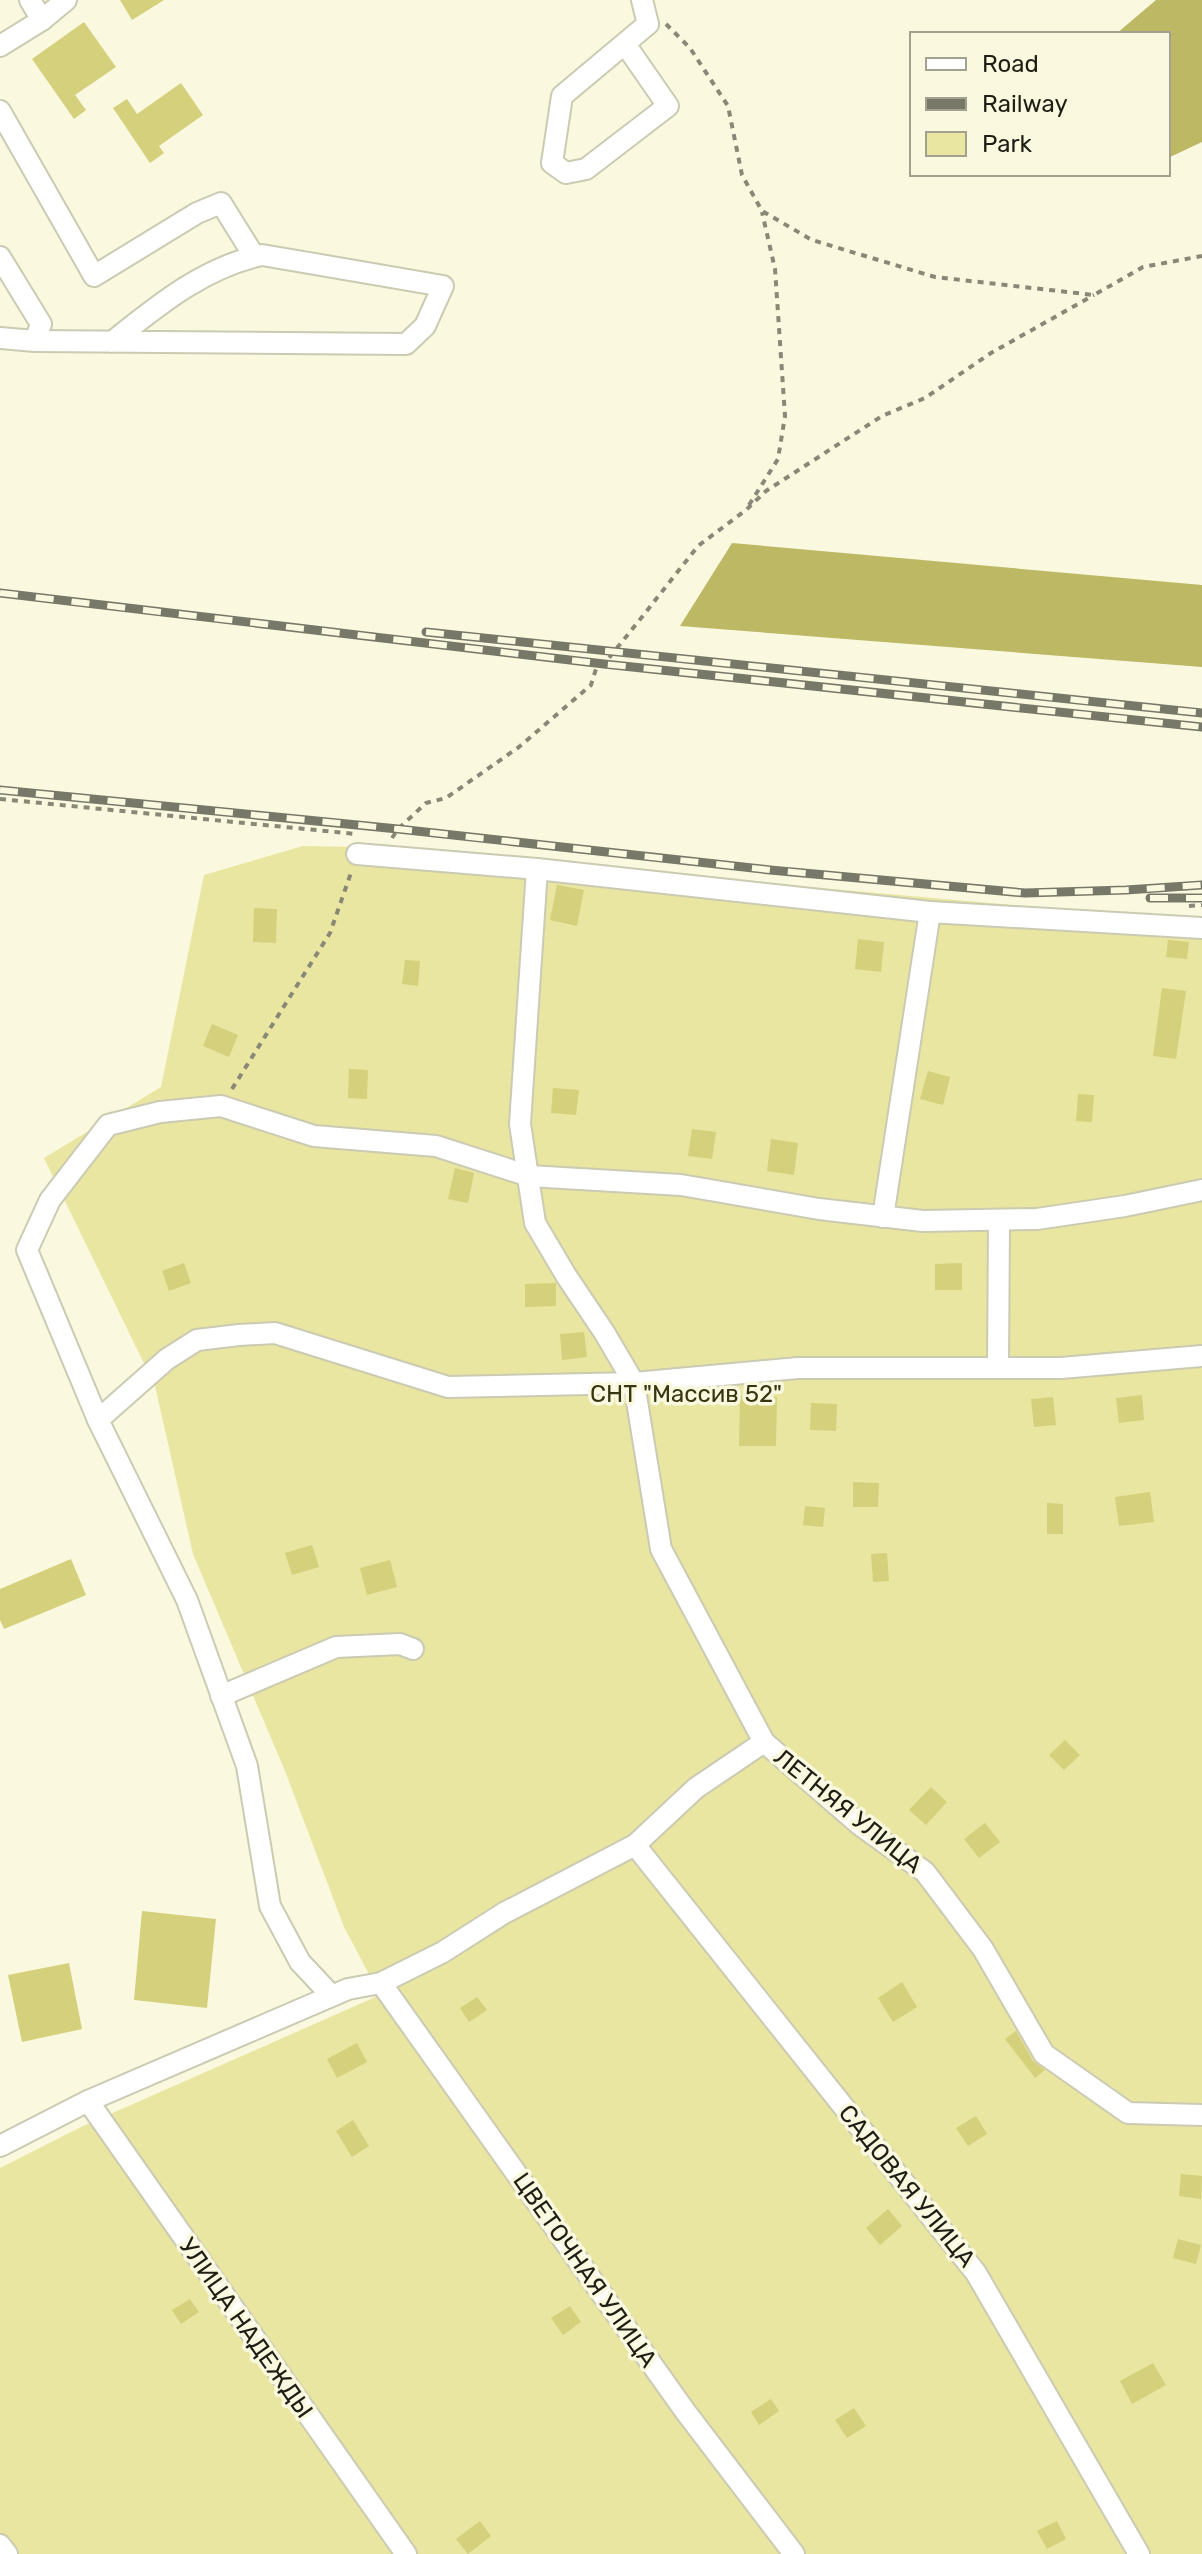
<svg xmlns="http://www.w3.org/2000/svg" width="1202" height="2554" font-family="Rubik,sans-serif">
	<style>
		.green { fill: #e9e6a1 }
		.forest { fill: #bcb864 }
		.building { fill: #d4d07b }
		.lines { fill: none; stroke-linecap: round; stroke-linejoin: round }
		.minor-casing { stroke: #cbcab2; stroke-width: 24 }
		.path { stroke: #898877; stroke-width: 4; stroke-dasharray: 6 6; stroke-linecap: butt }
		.minor { stroke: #fff; stroke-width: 20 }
		.rail-casing { stroke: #787868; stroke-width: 9 }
		.rail { stroke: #faf9e0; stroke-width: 6; stroke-dasharray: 18; stroke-linecap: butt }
		.labels { text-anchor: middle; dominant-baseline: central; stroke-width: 7; stroke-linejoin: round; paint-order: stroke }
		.park-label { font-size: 24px; fill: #383611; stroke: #faf9e0 }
		.street-label { font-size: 24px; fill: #1e1e15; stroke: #faf9e0 }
	</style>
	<rect width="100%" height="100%" fill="#faf9e0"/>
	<polygon class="green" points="303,846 362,847 1202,922 1202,2554 0,2554 0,2168 81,2127 380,1995 344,1927 285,1771 193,1554 155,1386 44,1158 161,1087 204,875"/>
	<g class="forest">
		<polygon points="1156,0 1202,0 1202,142 1168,158 1168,34 1116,34"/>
		<polygon points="732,543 1202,585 1202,667 680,626"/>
	</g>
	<g class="building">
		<polygon points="120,0 164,0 132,20"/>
		<polygon points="84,22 116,67 75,95 86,110 74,119 32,59"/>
		<polygon points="181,83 203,115 159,146 164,153 150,163 113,108 127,99 137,114"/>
		<polygon points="557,885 584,890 577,926 550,920"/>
		<polygon points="254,908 277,909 276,943 253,942"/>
		<polygon points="858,939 884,942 881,972 855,969"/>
		<polygon points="1168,940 1189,942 1187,959 1166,957"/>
		<polygon points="405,960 420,961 418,986 402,984"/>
		<polygon points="1162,988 1186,991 1176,1059 1153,1056"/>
		<polygon points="212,1024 238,1035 229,1057 203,1046"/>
		<polygon points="349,1069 368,1070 367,1099 348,1098"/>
		<polygon points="928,1071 950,1077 943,1105 920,1099"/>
		<polygon points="553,1088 579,1090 576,1115 551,1113"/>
		<polygon points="1078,1094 1094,1095 1092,1122 1076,1121"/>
		<polygon points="692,1129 716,1132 712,1159 688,1156"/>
		<polygon points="771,1139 798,1143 794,1175 767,1171"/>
		<polygon points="455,1168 474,1173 468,1203 448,1199"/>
		<polygon points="184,1263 191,1283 169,1291 162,1271"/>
		<polygon points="962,1263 962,1290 935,1290 935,1264"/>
		<polygon points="556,1283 556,1306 525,1307 525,1284"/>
		<polygon points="584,1332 587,1357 562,1360 560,1334"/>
		<polygon points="1142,1395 1144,1420 1119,1423 1116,1398"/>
		<polygon points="740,1396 777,1397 776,1446 739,1446"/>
		<polygon points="1053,1397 1056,1425 1034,1427 1031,1399"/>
		<polygon points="811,1403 837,1404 836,1431 810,1430"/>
		<polygon points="853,1482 879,1483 878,1507 853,1507"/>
		<polygon points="1150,1492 1154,1522 1119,1526 1115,1497"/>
		<polygon points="1047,1503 1063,1504 1063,1534 1047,1534"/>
		<polygon points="805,1506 825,1508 823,1527 803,1525"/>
		<polygon points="312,1545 319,1567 292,1575 285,1553"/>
		<polygon points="887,1553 889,1581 873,1582 871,1554"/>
		<polygon points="71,1559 86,1595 4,1629 0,1620 0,1589"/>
		<polygon points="390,1560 397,1587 367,1595 360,1568"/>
		<polygon points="1065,1740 1080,1755 1064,1770 1049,1755"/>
		<polygon points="931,1787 947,1802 926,1825 909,1810"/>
		<polygon points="985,1823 1000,1842 979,1858 964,1839"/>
		<polygon points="142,1911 216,1919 207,2008 134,2000"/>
		<polygon points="69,1963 82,2029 22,2042 8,1975"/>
		<polygon points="902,1982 917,2007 893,2022 878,1998"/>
		<polygon points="477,1997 487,2010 469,2022 460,2008"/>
		<polygon points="1016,2031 1033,2061 1045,2070 1035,2078 1005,2039"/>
		<polygon points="357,2043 367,2062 337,2078 327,2059"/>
		<polygon points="976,2116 987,2134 968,2146 956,2128"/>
		<polygon points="353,2120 369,2146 352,2157 336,2131"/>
		<polygon points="1181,2174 1202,2176 1201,2199 1179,2196"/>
		<polygon points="888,2209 902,2226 880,2245 866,2228"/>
		<polygon points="1178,2239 1201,2245 1196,2264 1173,2258"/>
		<polygon points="190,2299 199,2312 181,2324 172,2310"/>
		<polygon points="570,2306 581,2322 563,2335 551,2318"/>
		<polygon points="1153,2363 1166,2385 1132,2404 1120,2381"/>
		<polygon points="771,2399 779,2411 759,2425 751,2412"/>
		<polygon points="854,2408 866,2426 847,2438 835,2420"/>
		<polygon points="480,2521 491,2536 468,2554 456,2539"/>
		<polygon points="1057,2521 1066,2539 1047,2549 1037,2531"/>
	</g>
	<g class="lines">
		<g class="minor-casing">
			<g id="minor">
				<polyline points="30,0 42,20"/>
				<polyline points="625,44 668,106 586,169 566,173 552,163 562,96 648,24 642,0"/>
				<polyline points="0,46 42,20 66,0"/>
				<polyline points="0,111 94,276 197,213 221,203 254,256"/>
				<polyline points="0,257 41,324 35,341 0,338"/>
				<path d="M35,341l371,3 19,-18 18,-40 -181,-31c-58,12 -105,51 -150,87"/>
				<polyline points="357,854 537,869 930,912"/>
				<polyline points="883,1217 930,912 1202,928"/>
				<polyline points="1202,1356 1061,1368 798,1368 634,1383 661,1549 764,1742 860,1825 925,1872 983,1949 1044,2054 1128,2113 1202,2115"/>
				<polyline points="998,1368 999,1220"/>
				<polyline points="98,1420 167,1359 197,1340 239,1335 275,1333 448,1387 634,1383 604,1332 567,1277 535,1223 520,1124 537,869"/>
				<polyline points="221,1696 336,1647 400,1644 413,1649"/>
				<polyline points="635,1845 976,2273 1139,2554"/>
				<polyline points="381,1983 685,2411 794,2554"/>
				<polyline points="331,1995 300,1962 270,1906 247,1766 187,1600 98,1420 27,1250 50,1200 108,1125 160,1112 221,1106 314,1136 436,1146 529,1176 681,1185 819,1209 923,1221 1037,1219 1125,1206 1202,1190"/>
				<polyline points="88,2101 406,2554"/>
				<polyline points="0,2146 88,2101 348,1989 381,1983 443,1952 504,1913 635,1845 696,1788 764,1742"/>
				<polyline points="0,2545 7,2554"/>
			</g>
		</g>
		<g class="path">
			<polyline points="666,24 690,48 728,106 742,175 762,211 812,240 935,277 1094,295 1143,267 1202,256"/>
			<polyline points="749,505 778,459 785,416 775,269 762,212"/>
			<polyline points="0,799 356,834"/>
			<polyline points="392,838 398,829 426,803 446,798 519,747 591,685 596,669 604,664 638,622 698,546 746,510 766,491 882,416 925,398 991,353 1094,295"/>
			<polyline points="1189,906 1202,905"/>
			<polyline points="232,1089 330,933 352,870"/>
		</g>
		<use href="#minor" class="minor"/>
		<g class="rail-casing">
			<g id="rail">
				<polyline points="0,593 604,664 1202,727"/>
				<polyline points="426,632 1202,713"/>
				<polyline points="0,790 398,829 770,870 1025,893 1126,890 1202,885"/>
				<polyline points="1150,898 1202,898"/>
			</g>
		</g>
		<use href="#rail" class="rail"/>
	</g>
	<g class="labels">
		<g class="park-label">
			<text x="686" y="1394">СНТ "Массив 52"</text>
		</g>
		<g class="street-label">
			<text transform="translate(848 1811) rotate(39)">ЛЕТНЯЯ УЛИЦА</text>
			<text transform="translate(907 2186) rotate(51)">САДОВАЯ УЛИЦА</text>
			<text transform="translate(585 2270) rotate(55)">ЦВЕТОЧНАЯ УЛИЦА</text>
			<text transform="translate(246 2328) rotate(55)">УЛИЦА НАДЕЖДЫ</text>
		</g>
	</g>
	<rect x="910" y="32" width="260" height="144" fill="#faf9e0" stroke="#a2a18f" stroke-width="2"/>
	<rect x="926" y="58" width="40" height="12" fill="#ffffff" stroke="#a2a18f" stroke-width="2"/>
	<text x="982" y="72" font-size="24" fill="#1e1e15">Road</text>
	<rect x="926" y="98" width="40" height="12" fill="#787868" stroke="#a2a18f" stroke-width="2"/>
	<text x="982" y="112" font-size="24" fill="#1e1e15">Railway</text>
	<rect x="926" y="132" width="40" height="24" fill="#e9e6a1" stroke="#a2a18f" stroke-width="2"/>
	<text x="982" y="152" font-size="24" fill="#1e1e15">Park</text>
</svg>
